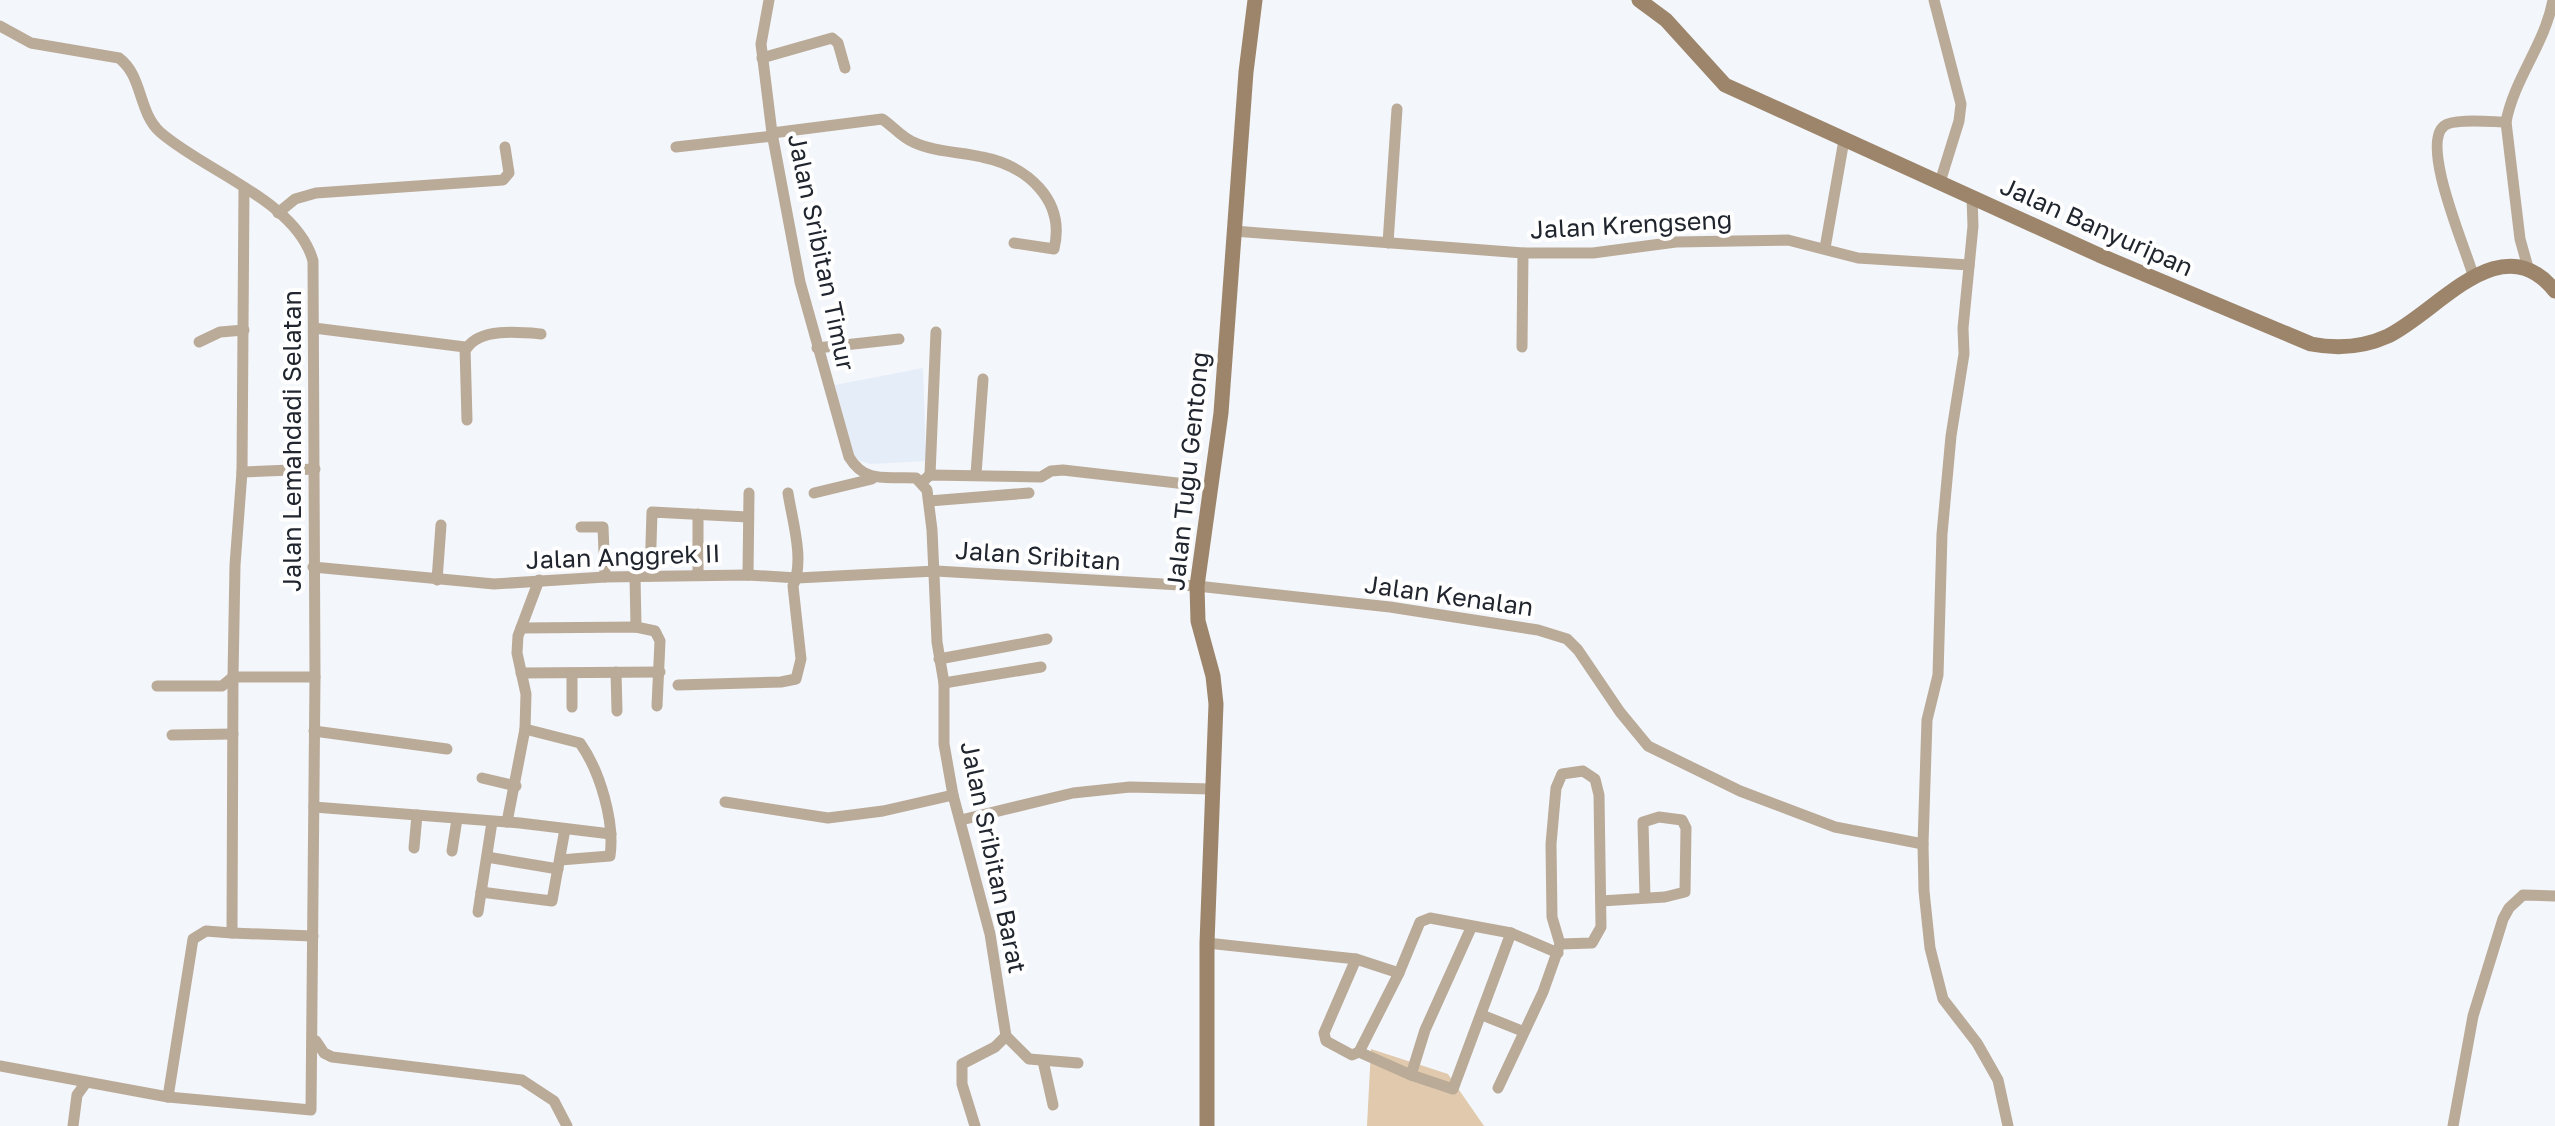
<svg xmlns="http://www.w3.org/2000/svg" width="2555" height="1126" font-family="'Golos Text',sans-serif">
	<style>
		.built { fill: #e5edf9 }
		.green { fill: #e0c9ac }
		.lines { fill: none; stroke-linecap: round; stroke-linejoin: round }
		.street { stroke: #baaa98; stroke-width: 11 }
		.secondary { stroke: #9c856a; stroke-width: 15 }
		.labels { text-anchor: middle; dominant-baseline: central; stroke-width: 8; stroke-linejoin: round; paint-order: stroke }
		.street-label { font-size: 25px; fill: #20252e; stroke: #fff }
	</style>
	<rect width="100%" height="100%" fill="#f3f6fb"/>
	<polygon class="built" points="923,368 926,461 870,464 858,460 854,455 835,385"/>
	<polygon class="green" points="1371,1049 1448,1074 1484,1126 1367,1126"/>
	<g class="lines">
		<g class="street">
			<path d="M769,0l-8,44 11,89 28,149 49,175c17,28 39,19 67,21l11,12 5,40 5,112 7,41v61l9,51 37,139 16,102 -11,11 -33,17v20l13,42"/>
			<polyline points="1934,0 1961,104 1959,121 1940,182"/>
			<path d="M0,26l31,17 88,15c24,18 19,54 41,74 44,39 137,69 153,129l2,416 -4,433 -143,-13 -168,-31"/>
			<polyline points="762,58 832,38 838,43 845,68"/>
			<path d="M772,133l110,-14c11,7 19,18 31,23 21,10 47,10 69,15 45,9 84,43 72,92l-40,-6"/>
			<polyline points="676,147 773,136"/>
			<polyline points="244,188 242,472 235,565 233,677 232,933 313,936"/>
			<polyline points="1972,197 1973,226 1963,328 1964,354 1951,436 1942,534 1938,675 1927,720 1923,844 1924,891 1930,948 1943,999 1977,1043 1998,1080 2008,1126"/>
			<polyline points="278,213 295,199 316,193 503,180 509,173 505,147"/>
			<polyline points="1234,231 1523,253 1593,253 1676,242 1788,240 1858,258 1969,265"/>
			<polyline points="1388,243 1397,109"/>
			<polyline points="1825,248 1844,140"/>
			<path d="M2529,271l-9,-32 -14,-117c8,-43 39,-78 47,-122"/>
			<path d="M2473,275c-7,-26 -53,-130 -29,-149 9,-8 49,-4 62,-4"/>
			<polyline points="314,328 465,347 467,420"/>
			<polyline points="199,342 220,332 244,330"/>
			<polyline points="1522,347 1523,253"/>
			<path d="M467,348c13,-20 52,-16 74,-14"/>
			<polyline points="817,348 899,339"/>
			<polyline points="242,472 315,469"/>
			<polyline points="976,474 983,379"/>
			<polyline points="930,475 936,332"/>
			<polyline points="922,482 930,475 1041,477 1051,471 1063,470 1212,487"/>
			<polyline points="814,493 872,479"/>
			<polyline points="929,501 1029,493"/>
			<polyline points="698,514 698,575"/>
			<polyline points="581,527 603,527 605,577"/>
			<polyline points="313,567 494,584 605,577 748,575 797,578 936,571 1197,586 1390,607 1538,630 1567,639 1578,650 1620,712 1648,746 1740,791 1835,827 1923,844"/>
			<polyline points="748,575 749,493"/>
			<polyline points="635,576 636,627"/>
			<polyline points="650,576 652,512 748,517"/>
			<polyline points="437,580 441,525"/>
			<polyline points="521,628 636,627 655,631 660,641 657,706"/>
			<polyline points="939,659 1047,639"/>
			<polyline points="616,672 617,711"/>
			<polyline points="521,673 660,672"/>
			<polyline points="572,673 572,707"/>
			<polyline points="944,683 1041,667"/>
			<path d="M678,685l103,-3 15,-3 5,-20 -8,-73c12,-26 -1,-66 -5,-93"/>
			<polyline points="157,686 222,686 233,677 315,677"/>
			<path d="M525,729l55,14c20,28 35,79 30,113l-50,4"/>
			<polyline points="314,731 447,749"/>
			<polyline points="172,735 233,734"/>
			<polyline points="482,778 516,786"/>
			<polyline points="725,802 828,818 883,811 953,795"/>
			<polyline points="314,807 520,823 611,834"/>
			<polyline points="961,820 1073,793 1130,787 1212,789"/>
			<polyline points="507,822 525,729 526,694 517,653 518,636 539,580"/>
			<polyline points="414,848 417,815"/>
			<polyline points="452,851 457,819"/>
			<polyline points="487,857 558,869"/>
			<polyline points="481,892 552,901 565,829"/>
			<polyline points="1601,901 1665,897 1685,892 1686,828 1682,820 1659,817 1643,822 1645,898"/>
			<polyline points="478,912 492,822"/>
			<polyline points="1207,943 1356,959 1399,973 1420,922 1430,918 1511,933 1558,953"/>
			<polyline points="1356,959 1324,1033 1326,1041 1352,1055 1359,1052 1411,1075 1453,1089 1511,933"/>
			<polyline points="1482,1015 1522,1031"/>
			<polyline points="1006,1036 1029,1059 1078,1063"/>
			<polyline points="316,1041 324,1053 332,1057 522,1080 554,1101 567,1126"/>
			<polyline points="1359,1052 1399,973"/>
			<polyline points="1043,1061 1053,1105"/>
			<polyline points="1411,1075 1425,1030 1471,928"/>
			<polyline points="1498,1088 1543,992 1560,944 1552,917 1551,844 1556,788 1562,774 1583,771 1595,779 1599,795 1601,927 1592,943 1560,944"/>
			<polyline points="168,1097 193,939 206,931 232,933"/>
			<polyline points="73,1126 77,1095 85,1084"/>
			<polyline points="2453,1126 2473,1016 2503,919 2509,908 2523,895 2555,896"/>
		</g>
		<g class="secondary">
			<path d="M1639,0l27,20 59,65 374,170 212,89c26,5 53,3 77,-8 51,-25 113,-112 167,-45"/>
			<polyline points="1207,1126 1207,943 1216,704 1213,676 1198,621 1197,586 1221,413 1246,72 1255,0"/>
		</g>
	</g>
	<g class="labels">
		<g class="street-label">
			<text transform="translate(1631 224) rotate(-3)">Jalan Krengseng</text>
			<text transform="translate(2097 226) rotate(24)">Jalan Banyuripan</text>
			<text transform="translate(822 252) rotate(78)">Jalan Sribitan Timur</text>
			<text transform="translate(291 441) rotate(-90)">Jalan Lemahdadi Selatan</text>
			<text transform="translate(1187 471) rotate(-84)">Jalan Tugu Gentong</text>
			<text transform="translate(1038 555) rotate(4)">Jalan Sribitan</text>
			<text transform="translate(623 556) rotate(-2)">Jalan Anggrek II</text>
			<text transform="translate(1449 595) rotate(8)">Jalan Kenalan</text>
			<text transform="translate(994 857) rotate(78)">Jalan Sribitan Barat</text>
		</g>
	</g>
</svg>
